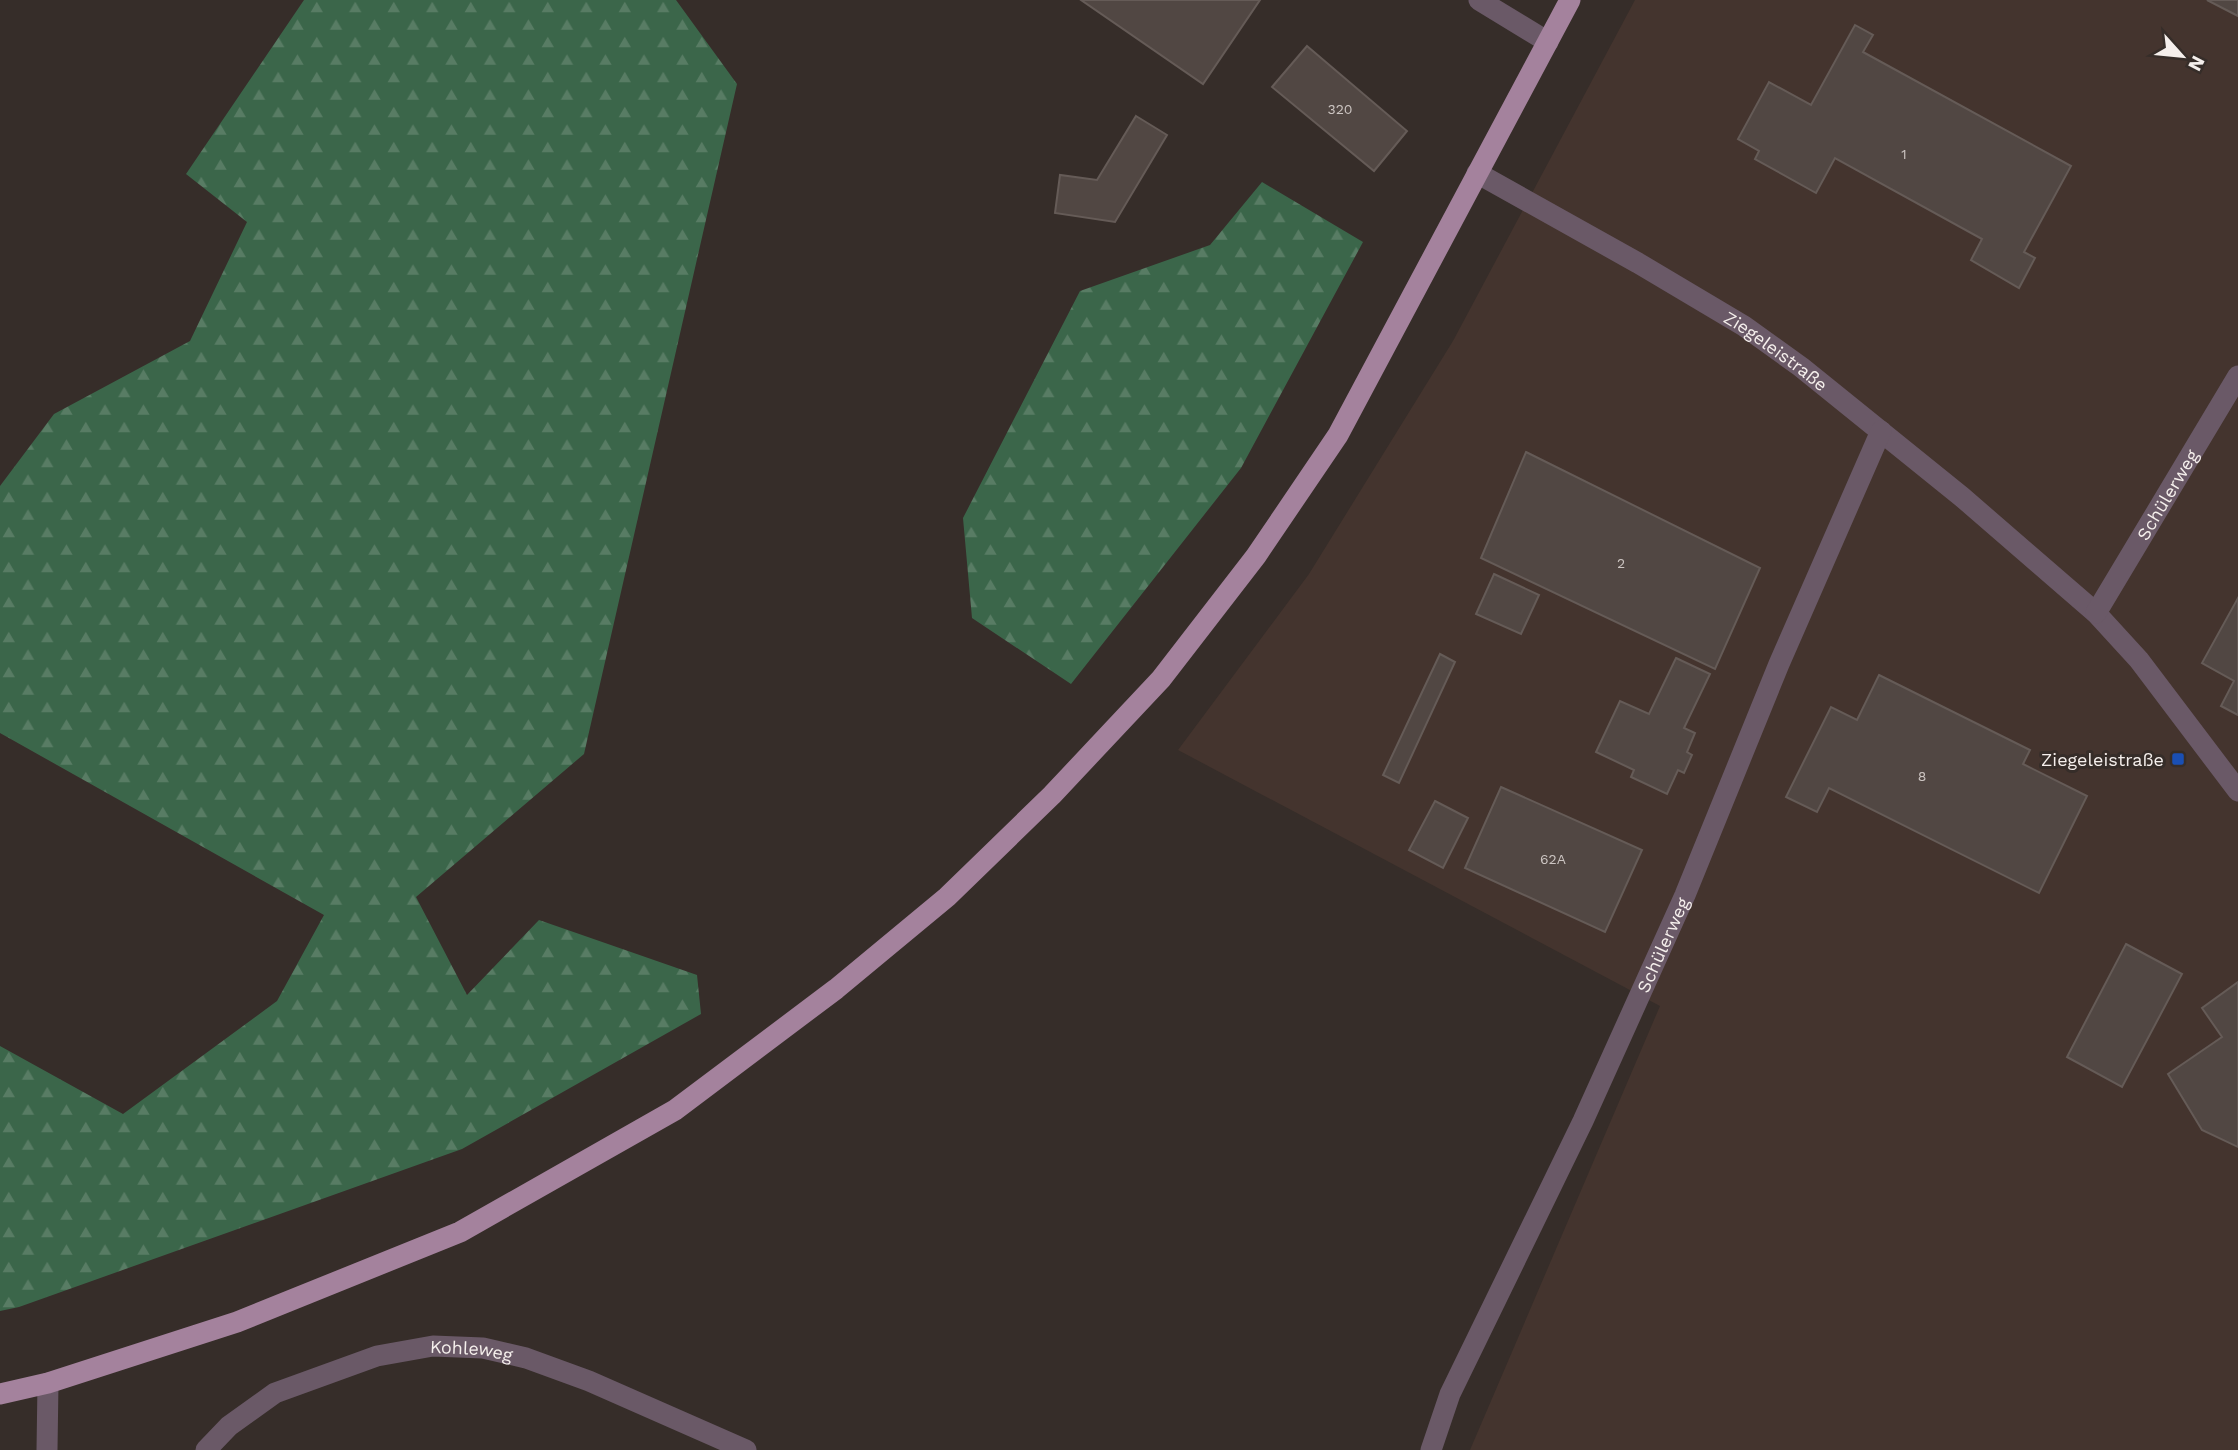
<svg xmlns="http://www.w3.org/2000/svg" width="2238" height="1450" font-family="'Work Sans',sans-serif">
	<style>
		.built { fill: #44342e }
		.forest { fill: url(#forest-firs) }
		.building { fill: #514743; stroke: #655b57; stroke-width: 2 }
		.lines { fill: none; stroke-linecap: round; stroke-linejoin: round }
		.service { stroke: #6a5967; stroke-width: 21 }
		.minor { stroke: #6a5967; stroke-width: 21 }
		.primary { stroke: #a4829d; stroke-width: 21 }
		.transit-dot { fill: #1a4fb4; stroke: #362d29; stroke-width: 2.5 }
		.labels { text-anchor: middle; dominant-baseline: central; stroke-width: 6; stroke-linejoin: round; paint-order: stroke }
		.number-label { font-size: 14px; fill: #ccc5c2 }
		.street-label { font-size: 18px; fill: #f5efec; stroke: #362d29 }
		.poi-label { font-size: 18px; fill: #f5efec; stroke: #362d29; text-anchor: end }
	</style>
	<defs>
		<pattern id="forest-firs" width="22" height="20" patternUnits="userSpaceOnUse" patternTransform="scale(1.75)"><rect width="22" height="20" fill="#3b664a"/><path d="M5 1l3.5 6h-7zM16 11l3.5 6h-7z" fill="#587c64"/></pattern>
	</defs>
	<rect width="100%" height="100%" fill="#362d29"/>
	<polygon class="built" points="1635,0 2238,0 2238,1450 1470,1450 1660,1006 1178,750 1309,574 1453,341"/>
	<g class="forest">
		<polygon points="304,0 676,0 737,84 584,754 416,897 467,995 539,920 697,975 701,1014 462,1149 19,1307 0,1311 0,1046 123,1114 277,1001 324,915 0,733 0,486 54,414 190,341 247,222 186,174"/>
		<polygon points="1262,182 1363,242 1241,468 1071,684 972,618 963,518 1080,291 1210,245"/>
	</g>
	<g class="building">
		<polygon points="1081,0 1260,0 1203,84"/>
		<polygon points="2207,0 2238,0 2238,16"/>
		<polygon points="1855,25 1873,35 1863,52 2071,166 2024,252 2035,258 2019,288 1971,260 1982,239 1835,158 1816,193 1755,159 1759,151 1738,139 1769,82 1811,105"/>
		<polygon points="1307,46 1407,131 1374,171 1272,87"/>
		<polygon points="1136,116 1167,135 1115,222 1055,213 1060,175 1097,180"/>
		<polygon points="1526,452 1760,568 1715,669 1481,558"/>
		<polygon points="1494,574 1539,595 1521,634 1476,614"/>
		<polygon points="2238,598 2238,715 2221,706 2234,681 2202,663"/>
		<polygon points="1440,654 1455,662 1399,783 1383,775"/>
		<polygon points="1676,658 1710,674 1684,728 1695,733 1687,752 1692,755 1684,773 1678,770 1667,794 1631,777 1634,770 1596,752 1620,701 1649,714"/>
		<polygon points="1879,675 2030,750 2023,764 2087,796 2039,893 1829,788 1817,812 1786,797 1831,707 1857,720"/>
		<polygon points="1501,787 1642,850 1605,932 1465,868"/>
		<polygon points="1435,801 1468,818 1443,868 1409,850"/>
		<polygon points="2126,944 2182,974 2122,1087 2067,1057"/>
		<polygon points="2238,982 2238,1147 2202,1130 2168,1074 2222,1037 2202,1008"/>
	</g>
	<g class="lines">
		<polyline class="service" points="1479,0 1548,42"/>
		<g class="minor">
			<path id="s1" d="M1477,173l161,90 106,63 57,41 161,130 134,116 43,47 99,131"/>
			<path id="s2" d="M2096,613l142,-237"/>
			<polyline points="47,1450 48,1383"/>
			<path id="s3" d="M206,1450l23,-24 46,-33 102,-37 56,-10 50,2 43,10 63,23 157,69"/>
			<path id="s4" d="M1431,1450l19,-56 133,-273 102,-226 94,-231 102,-233"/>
		</g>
		<polyline class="primary" points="0,1394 48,1383 237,1322 460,1232 675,1110 836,989 947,897 1052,795 1161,679 1256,556 1338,435 1570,0"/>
	</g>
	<rect class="transit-dot" x="2171" y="752" width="14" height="14" rx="3.5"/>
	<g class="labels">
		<g class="number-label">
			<text x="1340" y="109">320</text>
			<text x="1904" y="154">1</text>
			<text x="1621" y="563">2</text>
			<text x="1922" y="776">8</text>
			<text x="1553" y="859">62A</text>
		</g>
		<g class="street-label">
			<text stroke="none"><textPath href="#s1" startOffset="348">Ziegeleistraße</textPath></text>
			<text stroke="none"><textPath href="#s2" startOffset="138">Schülerweg</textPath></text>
			<text stroke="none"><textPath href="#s4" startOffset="556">Schülerweg</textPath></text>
			<text stroke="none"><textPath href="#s3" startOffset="294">Kohleweg</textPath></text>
		</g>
		<g class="poi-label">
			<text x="2164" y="759">Ziegeleistraße</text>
		</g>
	</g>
	<g transform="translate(2182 56) rotate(117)" stroke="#362d29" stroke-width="5" paint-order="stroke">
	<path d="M0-5L12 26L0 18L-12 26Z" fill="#f5efec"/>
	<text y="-10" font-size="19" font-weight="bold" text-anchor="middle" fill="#f5efec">N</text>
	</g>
</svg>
